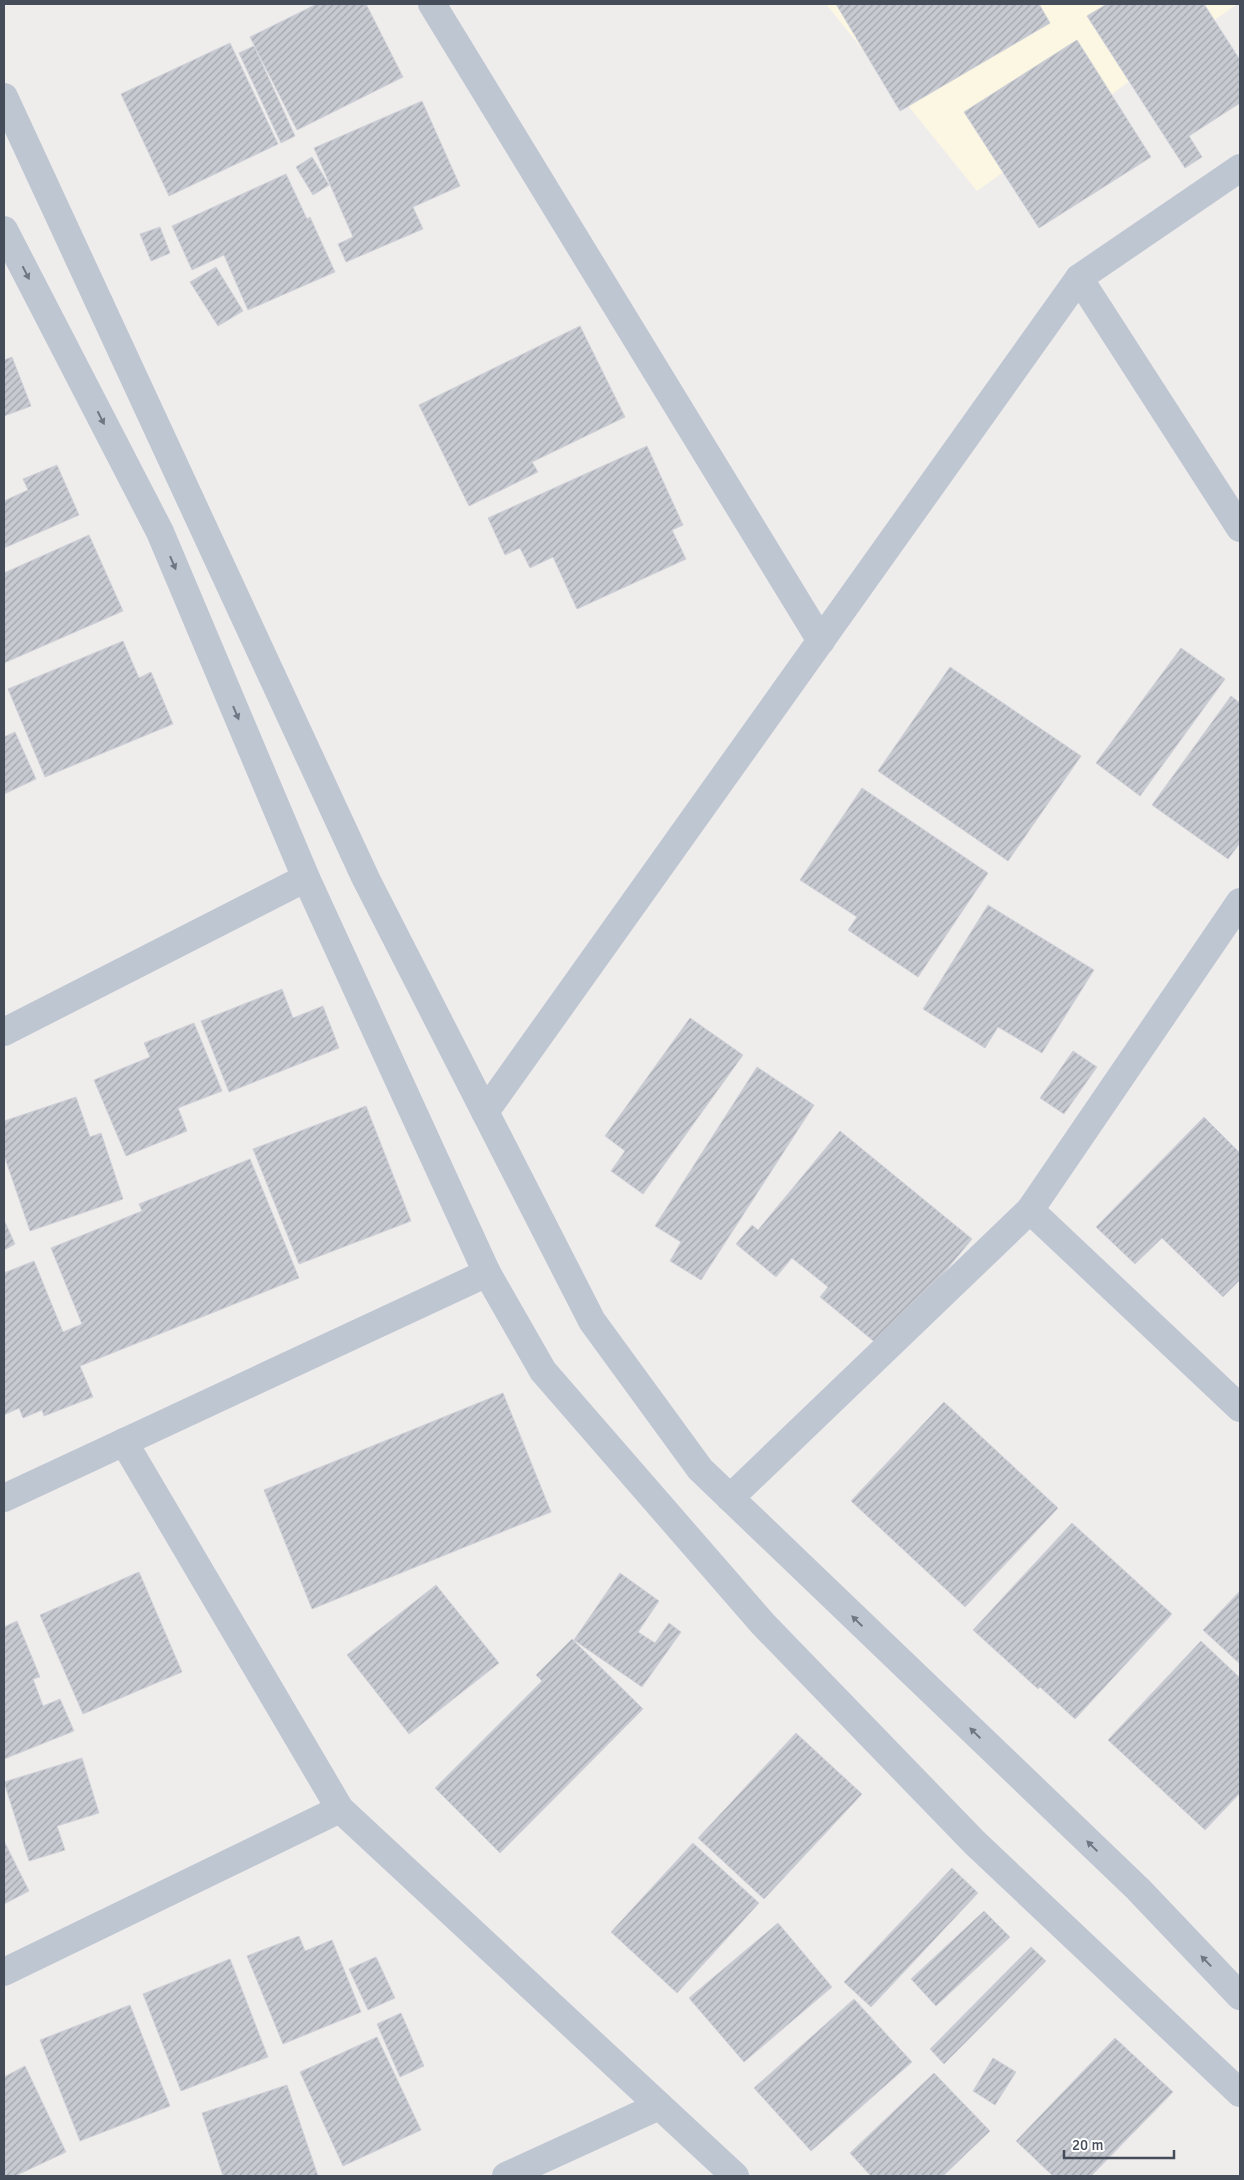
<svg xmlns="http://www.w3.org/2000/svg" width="1244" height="2180" font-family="Signika,sans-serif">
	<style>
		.commercial { fill: #fcf7e3 }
		.building { fill: url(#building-hatch); stroke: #cfd1d8 }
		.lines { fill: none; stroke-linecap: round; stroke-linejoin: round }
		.minor { stroke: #bec6d2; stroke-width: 28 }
		.oneway { fill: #6f7783 }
	</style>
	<defs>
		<pattern id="building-hatch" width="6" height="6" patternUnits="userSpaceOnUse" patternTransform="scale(1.25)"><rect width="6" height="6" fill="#c8cad2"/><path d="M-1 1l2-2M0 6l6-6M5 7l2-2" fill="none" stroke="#a4a6ad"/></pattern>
	</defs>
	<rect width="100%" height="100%" fill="#efecec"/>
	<polygon class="commercial" points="826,4 1237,4 977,191"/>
	<g class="building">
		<polygon points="317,4 366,4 403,77 297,130 250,37"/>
		<polygon points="836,4 1039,4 1050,23 900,111"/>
		<polygon points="1107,4 1204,4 1240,60 1240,103 1189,136 1202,157 1185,168 1087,16"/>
		<polygon points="1077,40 1151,157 1039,228 964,112"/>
		<polygon points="230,43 278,144 169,196 121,94"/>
		<polygon points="254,46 295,136 281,143 239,53"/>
		<polygon points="422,101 460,186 413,207 423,229 346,262 338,244 353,237 314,148"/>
		<polygon points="312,157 329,185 313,195 296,167"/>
		<polygon points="286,174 307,219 310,217 335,272 248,310 224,255 192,270 172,226"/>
		<polygon points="160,227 170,253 151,261 140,234"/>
		<polygon points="216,267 243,311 218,326 190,282"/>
		<polygon points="580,326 625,417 532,462 538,472 469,506 419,405"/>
		<polygon points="12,357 31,406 4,416 4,360"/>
		<polygon points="647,446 683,525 672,530 686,559 577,609 553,557 530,568 520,548 505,555 488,518"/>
		<polygon points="57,465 79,515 4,548 4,501 28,490 23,479"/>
		<polygon points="89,535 123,611 4,663 4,573"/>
		<polygon points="123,641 139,678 151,672 173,724 45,777 8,689"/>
		<polygon points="1181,648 1225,679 1140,796 1096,763"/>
		<polygon points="950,667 1081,756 1008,861 878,771"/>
		<polygon points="1231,696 1240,703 1240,843 1228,859 1152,805"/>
		<polygon points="15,732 36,779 4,794 4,737"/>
		<polygon points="862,788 988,873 918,977 848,930 857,917 800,880"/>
		<polygon points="988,905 1094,970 1042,1053 998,1027 985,1048 923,1009"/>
		<polygon points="282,989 293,1018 323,1006 339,1048 229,1092 201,1021"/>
		<polygon points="690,1018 743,1055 643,1194 611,1171 625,1151 605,1136"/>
		<polygon points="194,1023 222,1091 178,1108 187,1131 126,1156 94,1080 150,1057 144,1043"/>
		<polygon points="1073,1051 1097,1067 1064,1114 1040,1098"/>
		<polygon points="757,1067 814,1105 701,1280 670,1261 681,1242 655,1226"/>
		<polygon points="76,1097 90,1137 101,1133 123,1199 30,1231 4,1155 4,1121"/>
		<polygon points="366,1106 411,1221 299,1264 253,1149"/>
		<polygon points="1204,1117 1240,1153 1240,1280 1223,1297 1162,1238 1135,1264 1096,1227"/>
		<polygon points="840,1131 972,1239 882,1348 820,1297 828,1287 792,1258 776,1277 736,1244 752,1225 758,1230"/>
		<polygon points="250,1159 299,1278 80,1366 93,1397 44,1416 42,1410 23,1418 19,1408 4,1415 4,1273 34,1261 63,1332 82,1324 51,1248 142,1211 139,1204"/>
		<polygon points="4,1220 15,1244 4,1250"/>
		<polygon points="503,1393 551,1512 312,1609 264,1490"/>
		<polygon points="944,1402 1058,1508 965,1607 851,1501"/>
		<polygon points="1072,1523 1172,1614 1075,1719 1040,1687 1038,1689 973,1630"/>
		<polygon points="139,1572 182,1672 83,1714 40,1615"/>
		<polygon points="620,1573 659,1601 638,1632 655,1643 669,1623 681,1632 642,1687 574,1640"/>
		<polygon points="436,1585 499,1663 409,1734 347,1655"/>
		<polygon points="1240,1591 1240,1664 1203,1630"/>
		<polygon points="17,1621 40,1677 33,1679 43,1706 60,1699 74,1731 4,1759 4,1627"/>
		<polygon points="572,1639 643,1709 500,1853 435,1788 542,1681 536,1675"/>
		<polygon points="1201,1641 1240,1678 1240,1793 1205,1830 1108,1740"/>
		<polygon points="796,1733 862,1794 764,1899 698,1838"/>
		<polygon points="82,1758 99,1813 57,1826 65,1850 29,1861 4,1782"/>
		<polygon points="4,1841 29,1891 4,1904"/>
		<polygon points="693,1843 759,1903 677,1993 611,1932"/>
		<polygon points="952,1868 978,1893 871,2007 844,1982"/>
		<polygon points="984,1911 1010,1937 936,2006 911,1979"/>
		<polygon points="778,1923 832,1987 744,2062 689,1998"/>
		<polygon points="299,1936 305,1951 332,1940 361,2012 283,2044 247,1956"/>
		<polygon points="1031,1947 1046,1961 944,2064 930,2049"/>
		<polygon points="376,1957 395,1998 368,2010 349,1969"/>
		<polygon points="230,1959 268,2057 181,2091 143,1994"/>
		<polygon points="854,1999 912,2062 811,2151 754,2088"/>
		<polygon points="130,2005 170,2106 80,2141 40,2040"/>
		<polygon points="401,2013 424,2066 400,2077 377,2024"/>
		<polygon points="377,2037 421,2130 343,2166 300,2072"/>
		<polygon points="1115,2038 1173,2092 1091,2176 1053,2176 1016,2141"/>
		<polygon points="993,2058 1016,2072 995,2105 973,2091"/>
		<polygon points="25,2066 66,2152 15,2176 4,2176 4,2077"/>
		<polygon points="934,2073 990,2131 943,2176 871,2176 850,2153"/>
		<polygon points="287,2085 318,2176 223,2176 202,2113"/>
	</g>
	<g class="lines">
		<g class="minor">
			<polyline points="432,4 821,641"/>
			<polyline points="4,97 366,879 592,1321 700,1469 1138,1889 1240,1996"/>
			<polyline points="4,230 160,532 306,878 487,1273 543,1371 763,1624 975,1843 1240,2093"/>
			<polyline points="1079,278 1240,528"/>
			<polyline points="1240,902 1030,1210 1240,1408"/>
			<polyline points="4,1032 306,878"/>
			<polyline points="485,1112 1079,278 1240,168"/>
			<polyline points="124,1442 340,1809 735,2176"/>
			<polyline points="4,1498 487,1273"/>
			<polyline points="730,1498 1030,1210"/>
			<polyline points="4,1972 340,1809"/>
			<polyline points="506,2176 659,2106"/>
		</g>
	</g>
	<defs><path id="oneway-solid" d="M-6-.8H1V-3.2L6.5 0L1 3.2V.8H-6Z" transform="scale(1.25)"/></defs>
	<g class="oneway">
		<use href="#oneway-solid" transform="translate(26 273) rotate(63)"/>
		<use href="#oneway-solid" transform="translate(101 418) rotate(63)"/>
		<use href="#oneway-solid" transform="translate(173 563) rotate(67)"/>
		<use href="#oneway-solid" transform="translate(236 713) rotate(67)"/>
		<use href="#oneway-solid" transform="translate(857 1621) rotate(-136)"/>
		<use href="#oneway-solid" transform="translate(975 1733) rotate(-136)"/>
		<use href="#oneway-solid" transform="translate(1092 1846) rotate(-136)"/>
		<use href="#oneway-solid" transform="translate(1206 1961) rotate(-134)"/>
	</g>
	<rect width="1244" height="2180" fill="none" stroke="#444d59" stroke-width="10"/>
	<path d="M1064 2150v8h110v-8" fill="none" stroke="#444d59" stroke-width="2.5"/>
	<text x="1072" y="2150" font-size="15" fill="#444d59" stroke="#ffffff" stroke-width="4" paint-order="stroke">20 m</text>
</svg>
